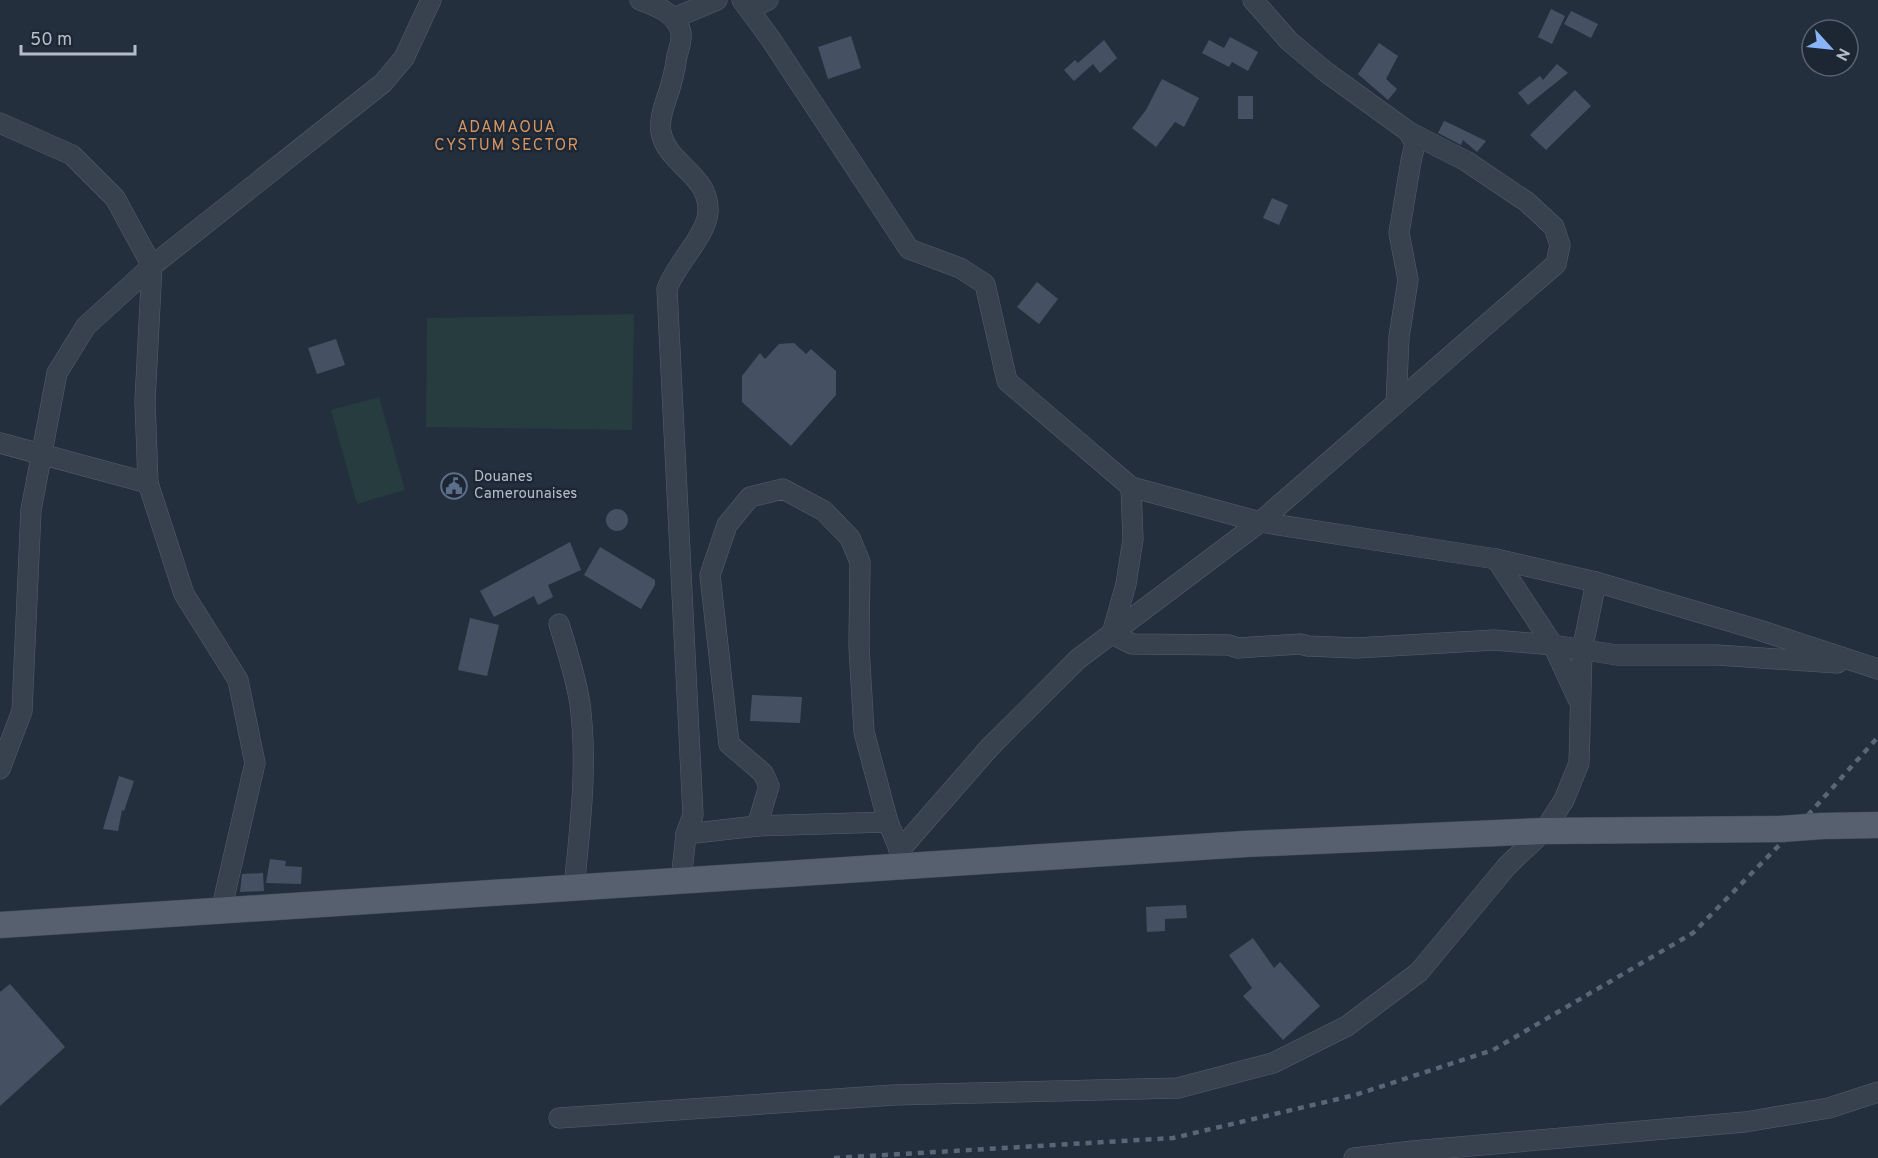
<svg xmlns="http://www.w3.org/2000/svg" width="1878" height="1158" font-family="Overpass,sans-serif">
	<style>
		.green { fill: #263c3f }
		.building { fill: #455162 }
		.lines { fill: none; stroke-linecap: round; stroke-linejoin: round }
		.minor-casing { stroke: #565f6c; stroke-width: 21 }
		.major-casing { stroke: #414a57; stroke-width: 27 }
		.minor { stroke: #38414e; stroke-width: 20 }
		.major { stroke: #56606e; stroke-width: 26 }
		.rail { stroke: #5a6575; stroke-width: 4.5; stroke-dasharray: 6 6; stroke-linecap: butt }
		.major-bridge-casing { stroke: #414a57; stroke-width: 27; stroke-linecap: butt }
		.major-bridge { stroke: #56606e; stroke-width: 26 }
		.labels { text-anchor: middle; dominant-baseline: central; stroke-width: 5; stroke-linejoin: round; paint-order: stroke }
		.poi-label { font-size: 15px; fill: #b4bcc9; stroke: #1d2633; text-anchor: start }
		.neighbourhood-label { font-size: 16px; letter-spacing: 1.5px; fill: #d59563; stroke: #1d2633 }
	</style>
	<rect width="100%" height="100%" fill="#242f3e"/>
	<g class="green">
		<polygon points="634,314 632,430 426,427 427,318"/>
		<polygon points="379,397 405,490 357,504 331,410"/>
	</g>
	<g class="building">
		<polygon points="1551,9 1565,16 1552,44 1538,37"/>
		<polygon points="1571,11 1598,24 1591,38 1564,24"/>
		<polygon points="851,36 861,68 828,79 818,47"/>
		<polygon points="1230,37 1258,52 1248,71 1232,62 1229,67 1202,53 1209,40 1224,48"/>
		<polygon points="1104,40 1117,58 1100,73 1093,64 1074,81 1064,70 1075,60 1078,63"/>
		<polygon points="1379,43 1398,56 1386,79 1397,89 1388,100 1358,74"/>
		<polygon points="1557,64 1568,73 1528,105 1518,93 1540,76 1543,80"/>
		<polygon points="1162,79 1199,98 1184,127 1175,122 1156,147 1132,128 1146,110"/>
		<polygon points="1575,90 1591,106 1546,150 1530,135"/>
		<rect x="1238" y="96" width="15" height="23"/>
		<polygon points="1444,121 1451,124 1486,141 1477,152 1463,140 1461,145 1438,133"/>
		<polygon points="1272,198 1288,205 1279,225 1263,218"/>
		<polygon points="1037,282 1058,299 1039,324 1017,307"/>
		<polygon points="336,339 345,365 317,374 308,348"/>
		<polygon points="794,343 806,354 811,349 836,371 836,395 791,446 742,402 742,376 760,353 765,359 779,344"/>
		<circle cx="617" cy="520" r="11"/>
		<polygon points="570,542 581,570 548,585 553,597 538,605 534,596 494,617 480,591"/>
		<polygon points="600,547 655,580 655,585 641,609 584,575"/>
		<polygon points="470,618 499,625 487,676 458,670"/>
		<polygon points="752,695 802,697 800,723 750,721"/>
		<polygon points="119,776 134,781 124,811 122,810 118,831 103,829"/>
		<polygon points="270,859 286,861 285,866 302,867 301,884 266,883"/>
		<polygon points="263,873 264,891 240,892 242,874"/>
		<polygon points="1186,905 1187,918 1165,919 1165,931 1147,932 1146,907"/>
		<polygon points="1253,938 1274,968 1280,962 1320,1006 1283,1040 1243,996 1252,988 1229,955"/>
		<polygon points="10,984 65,1047 0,1106 0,992"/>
	</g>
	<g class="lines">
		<g class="minor-casing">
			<g id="minor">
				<path d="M640,0c17,6 37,14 41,33 1,7 -2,16 -4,23 -2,15 -6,30 -11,44 -3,9 -7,23 -5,32 6,33 49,42 47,80 -1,23 -33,53 -41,77l26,526 -7,19 -5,47"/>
				<polyline points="742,0 770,38 909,249 960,268 985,284 1007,381 1131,487 1260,522 1496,559 1596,582 1759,630 1878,669"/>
				<polyline points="749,9 768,0"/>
				<polyline points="674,18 717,0"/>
				<polyline points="0,123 72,155 115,198 152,266 145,401 148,483 184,594 238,680 255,763 221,911"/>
				<polyline points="1396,404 1399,337 1408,280 1399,233 1411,161 1415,144 1409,132"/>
				<polyline points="0,443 148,483"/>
				<polyline points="1131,487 1133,539 1126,584 1112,634 1132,644 1229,645 1238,648 1300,644 1308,646 1356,648 1494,640 1553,645 1617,655 1717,655 1837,663"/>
				<polyline points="1496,559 1553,645 1578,699"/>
				<path d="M559,624c8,27 17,53 21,80 8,62 0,123 -6,184"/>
				<polyline points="0,769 22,711 31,510 57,373 86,326 152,266 383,83 404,58 431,0"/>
				<polyline points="757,826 769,786 763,773 729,744 710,575 727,525 750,497 783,489 824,511 850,538 860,562 859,647 864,732 888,822 904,861"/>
				<polyline points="686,834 757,826 888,822"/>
				<polyline points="899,851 990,747 1078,659 1260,522 1556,264 1560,245 1554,227 1527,202 1466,161 1409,132 1326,72 1289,41 1253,0"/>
				<polyline points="559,1118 894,1095 1178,1088 1273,1063 1347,1026 1419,972 1507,866 1544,831 1564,800 1579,763 1582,651 1596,582"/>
				<polyline points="1354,1158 1413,1151 1745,1122 1829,1108 1878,1092"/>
			</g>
		</g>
		<g class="major-casing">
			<g id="major">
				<polyline points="1822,826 1878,825"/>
				<polyline points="0,925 1245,844 1544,831 1781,829"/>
			</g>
		</g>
		<use href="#minor" class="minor"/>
		<use href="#major" class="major"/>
		<polyline class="rail" points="834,1158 1173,1138 1355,1095 1493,1050 1693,933 1800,824 1878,737"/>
		<g class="major-bridge-casing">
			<polyline id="major-bridge" points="1781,829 1822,826"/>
		</g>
		<use href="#major-bridge" class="major-bridge"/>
	</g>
	<defs>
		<g id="civic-ring" transform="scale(1.35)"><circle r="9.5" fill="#1d2633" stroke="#5c6f8a" stroke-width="1.5"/><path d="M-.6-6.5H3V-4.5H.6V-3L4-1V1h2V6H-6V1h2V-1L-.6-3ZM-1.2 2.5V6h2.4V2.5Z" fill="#5c6f8a"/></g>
	</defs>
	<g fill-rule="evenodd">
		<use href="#civic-ring" x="454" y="486"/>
	</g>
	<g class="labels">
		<g class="poi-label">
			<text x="474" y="477">Douanes<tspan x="474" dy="17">Camerounaises</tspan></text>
		</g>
		<g class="neighbourhood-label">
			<text x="507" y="128">ADAMAOUA<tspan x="507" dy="18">CYSTUM SECTOR</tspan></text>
		</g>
	</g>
	<g transform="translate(1830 48) rotate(117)"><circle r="28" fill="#1d2633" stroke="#59626f" stroke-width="1.5"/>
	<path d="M0-4.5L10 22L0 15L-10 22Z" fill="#8ab4f8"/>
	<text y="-9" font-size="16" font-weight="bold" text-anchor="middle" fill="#b4bcc9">N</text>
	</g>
	<path d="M21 45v9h114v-9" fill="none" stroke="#b4bcc9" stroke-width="3"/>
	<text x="30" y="45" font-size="18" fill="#b4bcc9" stroke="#1d2633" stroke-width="4.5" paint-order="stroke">50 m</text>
</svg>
